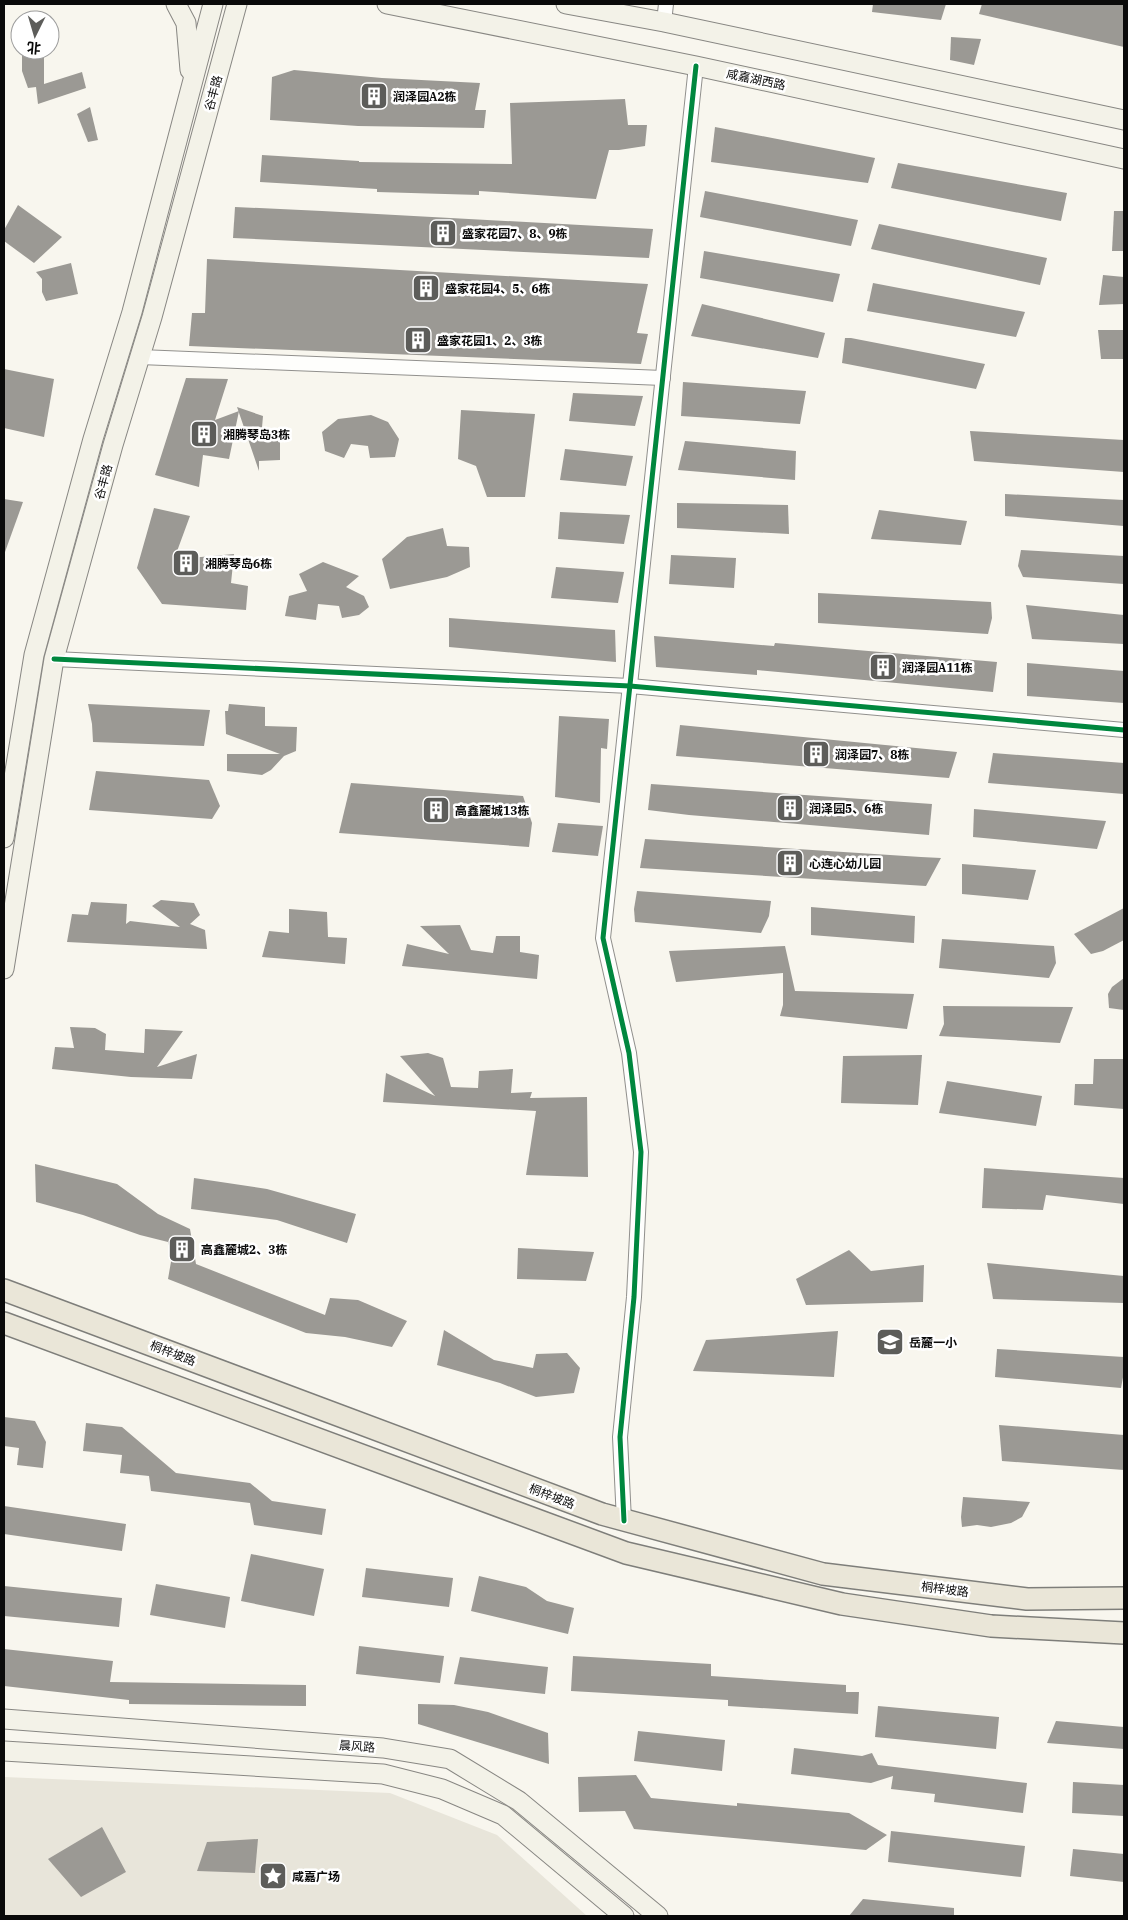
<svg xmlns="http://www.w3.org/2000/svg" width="1128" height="1920" font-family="'IBM Plex Serif','Noto Sans SC',serif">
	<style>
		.plaza { fill: #e8e5da }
		.building { fill: #9b9994 }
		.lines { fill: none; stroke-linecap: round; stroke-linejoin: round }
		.street-casing { stroke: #91908d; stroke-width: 16 }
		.secondary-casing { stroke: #888783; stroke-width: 21 }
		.primary-casing { stroke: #7e7e7a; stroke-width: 24 }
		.street { stroke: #fefefc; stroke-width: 14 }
		.secondary { stroke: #f3f2e8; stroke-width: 19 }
		.primary { stroke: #eae6d8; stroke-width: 21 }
		.cycleway-casing { stroke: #fff; stroke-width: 8 }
		.cycleway { stroke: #00873e; stroke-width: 5 }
		.labels { text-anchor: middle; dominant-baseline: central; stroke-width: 5; stroke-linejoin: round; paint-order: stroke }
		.street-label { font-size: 12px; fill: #0a0a0a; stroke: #fff }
		.poi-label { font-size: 12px; font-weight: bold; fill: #0a0a0a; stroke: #fff; text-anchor: start }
	</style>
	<rect width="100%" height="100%" fill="#f8f6ee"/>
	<polygon class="plaza" points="4,1777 390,1793 497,1835 587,1916 4,1916"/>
	<g class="building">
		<polygon points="873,4 946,4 941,20 872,12"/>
		<polygon points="982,4 1124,4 1124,47 979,14"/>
		<polygon points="951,37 981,39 974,65 950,60"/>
		<polygon points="22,50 44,50 44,84 82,72 86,88 38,104 36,87 28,88 22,71"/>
		<polygon points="294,70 382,78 480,83 475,110 486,110 484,128 358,126 270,120 272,77"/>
		<polygon points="625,99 628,125 647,125 645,146 619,150 609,150 596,199 479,191 479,195 377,192 377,189 260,182 262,155 359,161 359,162 512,164 510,103"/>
		<polygon points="90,107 98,140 88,142 77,114"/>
		<polygon points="715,127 875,158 868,183 711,162"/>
		<polygon points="898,163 1067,193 1061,221 891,188"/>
		<polygon points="705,191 858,220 851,246 700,217"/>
		<polygon points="18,205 62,237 34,263 4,241 4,230"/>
		<polygon points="235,207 322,211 653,229 649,258 233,238"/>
		<polygon points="1114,211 1124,211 1124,251 1112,251"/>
		<polygon points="879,224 1047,258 1040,285 871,249"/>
		<polygon points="704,251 840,274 833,302 700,278"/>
		<polygon points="207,259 648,284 637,333 648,334 641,364 189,346 192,313 205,313"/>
		<polygon points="71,263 78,294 46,301 42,292 42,279 36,272"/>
		<polygon points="1103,275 1124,277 1124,304 1099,305"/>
		<polygon points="873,283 1025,312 1016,337 867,311"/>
		<polygon points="702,304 825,333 818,358 691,336"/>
		<polygon points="1098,330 1124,330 1124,359 1101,359"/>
		<polygon points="845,338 851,338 985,364 976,389 842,363"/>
		<polygon points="4,369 54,379 44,437 4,428"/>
		<polygon points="186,378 228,379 215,420 239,411 229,459 203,455 199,487 155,475"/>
		<polygon points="683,382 806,391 800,424 681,416"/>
		<polygon points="573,393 643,396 635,426 569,421"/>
		<polygon points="237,407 263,416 261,439 280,441 280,460 259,461 259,471"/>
		<polygon points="461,410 535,414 525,497 487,497 476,466 458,459"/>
		<polygon points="371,415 388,422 399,439 395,457 370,458 368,446 351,444 344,458 325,451 322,432 338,419"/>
		<polygon points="970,431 1124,440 1124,472 974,461"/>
		<polygon points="685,441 796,451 795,480 678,470"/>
		<polygon points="565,449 633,456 626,486 560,480"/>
		<polygon points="1005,494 1124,500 1124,526 1005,516"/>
		<polygon points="4,499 23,502 5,552 4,551"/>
		<polygon points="677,503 788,505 789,534 677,528"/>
		<polygon points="154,508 190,516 176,554 190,558 234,554 231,583 248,586 246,610 162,604 137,568"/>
		<polygon points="879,510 967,521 961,545 871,539"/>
		<polygon points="560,512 630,515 624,544 558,539"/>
		<polygon points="443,528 447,546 469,547 470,567 447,577 390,589 382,559 407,537"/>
		<polygon points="1021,550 1124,556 1124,584 1023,577 1018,566"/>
		<polygon points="671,555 736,558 734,588 669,584"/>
		<polygon points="323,562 359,576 346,587 364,596 369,607 359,615 342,618 339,606 318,604 316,620 285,616 289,596 307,591 299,574"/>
		<polygon points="556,567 624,572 618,603 551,598"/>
		<polygon points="818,593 991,602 992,618 988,634 818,623"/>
		<polygon points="1026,605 1124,615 1124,644 1032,639"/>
		<polygon points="449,618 615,630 616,662 449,647"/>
		<polygon points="654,636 774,646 775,643 997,662 993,692 757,670 757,675 656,667"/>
		<polygon points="1027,663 1124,671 1124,703 1027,696"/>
		<polygon points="88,704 210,710 204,746 93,742 92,724"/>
		<polygon points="229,704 265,707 265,726 297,727 296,751 284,756 271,770 262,775 227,771 227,754 280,754 226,734 225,711 228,711"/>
		<polygon points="559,716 609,719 607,749 601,748 600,803 555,797"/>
		<polygon points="680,725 957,752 949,778 676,756"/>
		<polygon points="993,753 1124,763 1124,794 988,783"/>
		<polygon points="96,771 209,780 220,806 212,819 89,810"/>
		<polygon points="351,783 523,796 532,823 529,847 339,833"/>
		<polygon points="651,784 932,804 929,835 689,815 648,810"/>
		<polygon points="974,809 1106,821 1097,849 973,837"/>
		<polygon points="558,823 603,826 598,856 552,852"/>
		<polygon points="645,839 921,857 941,858 926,886 640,868"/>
		<polygon points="962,864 1036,870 1028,900 962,894"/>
		<polygon points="637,891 771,901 769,916 761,933 635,922 634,909"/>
		<polygon points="161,900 194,903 200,915 190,924 205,930 207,949 67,942 72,914 88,915 91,902 127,904 126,924 130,921 180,927 152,906"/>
		<polygon points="811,907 915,916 914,943 811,935"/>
		<polygon points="1124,908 1124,940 1103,951 1091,954 1074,934"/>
		<polygon points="289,909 327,912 328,937 347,938 345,964 262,957 269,931 289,933"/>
		<polygon points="460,925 471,950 493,953 496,936 520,936 520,952 539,955 537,979 402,966 407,944 449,954 420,926"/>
		<polygon points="942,939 1054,946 1056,963 1049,978 939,968"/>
		<polygon points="785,946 795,991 914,994 907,1029 780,1016 783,1005 783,973 676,982 669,951"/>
		<polygon points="1124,978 1124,1010 1109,1008 1108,994 1112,987"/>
		<polygon points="943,1006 1073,1007 1060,1043 939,1036 944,1024"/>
		<polygon points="70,1027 95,1028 106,1034 105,1050 144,1053 145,1029 183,1031 157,1067 197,1054 192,1079 131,1077 52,1069 55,1047 74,1048"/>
		<polygon points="428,1053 443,1058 451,1087 478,1088 479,1071 513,1069 511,1093 532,1092 530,1098 587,1097 588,1177 526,1175 536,1111 383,1102 386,1073 435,1096 400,1056"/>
		<polygon points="922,1055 918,1105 841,1103 843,1056"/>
		<polygon points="1094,1059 1124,1059 1124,1109 1074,1105 1075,1084 1093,1084"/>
		<polygon points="947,1081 1042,1096 1036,1126 939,1113"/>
		<polygon points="35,1164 117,1184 158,1214 190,1229 196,1264 325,1315 330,1298 358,1300 407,1321 392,1347 345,1337 306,1333 168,1279 172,1256 168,1242 140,1235 83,1215 36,1202"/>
		<polygon points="984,1168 1124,1178 1124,1204 1046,1195 1043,1210 982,1208"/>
		<polygon points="194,1178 267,1189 356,1214 347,1243 277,1220 191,1209"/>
		<polygon points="518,1248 594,1252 586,1281 517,1279"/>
		<polygon points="849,1250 871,1271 924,1265 923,1302 806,1305 796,1279"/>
		<polygon points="987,1263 1124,1276 1124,1303 993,1299"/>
		<polygon points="444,1330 494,1360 533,1368 536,1354 567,1353 580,1368 574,1393 536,1397 500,1383 437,1365"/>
		<polygon points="838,1331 834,1377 693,1371 706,1340"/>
		<polygon points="997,1349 1124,1357 1124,1372 1121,1388 995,1377"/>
		<polygon points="4,1417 35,1421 46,1442 43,1468 17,1465 19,1448 4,1446"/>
		<polygon points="86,1423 122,1427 176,1473 250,1483 272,1501 326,1509 322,1535 254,1525 250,1503 151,1491 149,1476 120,1473 122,1455 83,1451"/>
		<polygon points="999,1425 1124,1435 1124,1470 1002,1461"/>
		<polygon points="963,1497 1030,1502 1022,1517 1011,1523 991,1527 977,1525 962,1527 961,1517"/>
		<polygon points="4,1506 126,1524 122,1551 4,1534"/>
		<polygon points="251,1554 324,1569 314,1616 241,1601"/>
		<polygon points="366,1568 453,1578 449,1607 362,1597"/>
		<polygon points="479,1576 526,1587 547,1601 574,1608 568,1634 471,1611"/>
		<polygon points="156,1584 230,1597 225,1628 150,1615"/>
		<polygon points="4,1586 122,1598 119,1627 4,1616"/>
		<polygon points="359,1646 444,1656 440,1683 356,1674"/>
		<polygon points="4,1649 113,1661 110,1682 306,1685 306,1706 129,1704 129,1700 4,1686"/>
		<polygon points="573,1656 711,1664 711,1676 846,1685 846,1692 859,1692 858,1714 728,1706 728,1700 571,1691"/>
		<polygon points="460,1657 548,1667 545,1694 454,1684"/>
		<polygon points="418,1704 454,1705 488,1712 548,1733 549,1764 418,1724"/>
		<polygon points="878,1706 999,1717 996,1749 875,1737"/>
		<polygon points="1056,1721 1124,1727 1124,1749 1047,1743"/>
		<polygon points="638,1731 725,1740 722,1771 634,1761"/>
		<polygon points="794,1748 862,1756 872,1753 878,1765 1027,1783 1023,1813 934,1802 935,1794 891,1789 893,1776 871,1783 791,1774"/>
		<polygon points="636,1775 651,1798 737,1806 737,1803 849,1813 887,1835 866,1850 634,1829 625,1811 579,1812 578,1777"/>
		<polygon points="1073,1782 1124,1785 1124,1816 1072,1813"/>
		<polygon points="102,1827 126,1872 81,1897 48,1859"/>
		<polygon points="891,1831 1025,1846 1021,1877 888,1862"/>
		<polygon points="258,1839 255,1873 197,1871 207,1842"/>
		<polygon points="1073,1849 1124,1854 1124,1882 1070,1876"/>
		<polygon points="863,1899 954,1908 954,1916 849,1916"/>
	</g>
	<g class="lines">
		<g class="street-casing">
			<g id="street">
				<polyline points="664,22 666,4"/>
				<polyline points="140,357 663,378"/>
				<polyline points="54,659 630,686 1124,730"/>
				<polyline points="624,1521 620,1437 634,1297 641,1152 629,1053 603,938 696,66"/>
			</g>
		</g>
		<g class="secondary-casing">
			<g id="secondary">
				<polyline points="176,4 186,23 190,70"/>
				<polyline points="387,4 696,66 1124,159"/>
				<polyline points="566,4 664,22 1124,120"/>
				<polyline points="4,838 34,655 93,439 132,312 213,4"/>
				<polyline points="4,969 54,659 113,445 152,317 237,4"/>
				<polyline points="4,1719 383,1748 450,1759 519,1801 658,1916"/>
				<polyline points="4,1751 383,1774 442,1789 503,1815 624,1916"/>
			</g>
		</g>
		<g class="primary-casing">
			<g id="primary">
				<polyline points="4,1290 602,1514 823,1574 1027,1599 1124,1598"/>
				<polyline points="4,1323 626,1553 842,1604 991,1626 1124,1633"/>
			</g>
		</g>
		<use href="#street" class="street"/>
		<use href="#secondary" class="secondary"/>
		<use href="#primary" class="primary"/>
		<g class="cycleway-casing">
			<g id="cycleway">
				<polyline points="54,659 630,686 1124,730"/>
				<polyline points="624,1521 620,1437 634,1297 641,1152 629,1053 603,938 696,66"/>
			</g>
		</g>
		<use href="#cycleway" class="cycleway"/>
	</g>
	<defs>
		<g id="building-square" transform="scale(1.4375)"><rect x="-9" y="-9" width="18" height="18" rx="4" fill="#5d5d5a" stroke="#fff"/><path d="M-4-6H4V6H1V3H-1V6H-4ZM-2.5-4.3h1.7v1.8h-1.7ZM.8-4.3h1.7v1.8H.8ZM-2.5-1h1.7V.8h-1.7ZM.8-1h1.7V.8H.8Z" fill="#fff"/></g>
		<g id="school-square" transform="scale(1.4375)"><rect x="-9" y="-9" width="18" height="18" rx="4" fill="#5d5d5a" stroke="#fff"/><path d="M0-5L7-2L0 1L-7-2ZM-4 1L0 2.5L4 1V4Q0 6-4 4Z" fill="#fff"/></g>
		<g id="sight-square" transform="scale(1.4375)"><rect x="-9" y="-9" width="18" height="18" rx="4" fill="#5d5d5a" stroke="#fff"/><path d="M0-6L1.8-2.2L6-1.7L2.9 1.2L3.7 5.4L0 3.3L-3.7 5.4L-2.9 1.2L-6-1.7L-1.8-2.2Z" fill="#fff"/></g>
	</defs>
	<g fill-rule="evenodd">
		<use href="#building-square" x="374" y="96"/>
		<use href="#building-square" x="443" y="233"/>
		<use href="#building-square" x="426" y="288"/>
		<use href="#building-square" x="418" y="340"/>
		<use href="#building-square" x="204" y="434"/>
		<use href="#building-square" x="186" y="563"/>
		<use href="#building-square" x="883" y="667"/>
		<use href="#building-square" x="816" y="754"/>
		<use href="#building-square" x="790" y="808"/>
		<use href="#building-square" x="436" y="810"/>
		<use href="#building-square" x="790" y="863"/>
		<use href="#building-square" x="182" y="1249"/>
		<use href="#school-square" x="890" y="1342"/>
		<use href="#sight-square" x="273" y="1876"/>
	</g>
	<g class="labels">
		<g class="street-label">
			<text transform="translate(756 79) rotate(12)">咸嘉湖西路</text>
			<text transform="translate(213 93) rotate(-75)">谷丰路</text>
			<text transform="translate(103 482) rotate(-75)">谷丰路</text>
			<text transform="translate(173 1353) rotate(21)">桐梓坡路</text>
			<text transform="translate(552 1496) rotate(21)">桐梓坡路</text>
			<text transform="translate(945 1589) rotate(7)">桐梓坡路</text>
			<text transform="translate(357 1746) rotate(4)">晨风路</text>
		</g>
		<g class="poi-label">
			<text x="393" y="96">润泽园A2栋</text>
			<text x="462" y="233">盛家花园7、8、9栋</text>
			<text x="445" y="288">盛家花园4、5、6栋</text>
			<text x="437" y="340">盛家花园1、2、3栋</text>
			<text x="223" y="434">湘腾琴岛3栋</text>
			<text x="205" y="563">湘腾琴岛6栋</text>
			<text x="902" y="667">润泽园A11栋</text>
			<text x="835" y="754">润泽园7、8栋</text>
			<text x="809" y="808">润泽园5、6栋</text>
			<text x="455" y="810">高鑫麓城13栋</text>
			<text x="809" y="863">心连心幼儿园</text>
			<text x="201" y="1249">高鑫麓城2、3栋</text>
			<text x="909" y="1342">岳麓一小</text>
			<text x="292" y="1876">咸嘉广场</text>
		</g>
	</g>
	<rect width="1128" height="1920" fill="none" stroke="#0a0a0a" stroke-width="10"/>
	<g transform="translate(35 35) rotate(185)"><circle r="24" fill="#ffffff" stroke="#9d9d9d"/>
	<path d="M0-4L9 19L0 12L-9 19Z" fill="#5d5d5a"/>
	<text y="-8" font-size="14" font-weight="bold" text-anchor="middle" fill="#0a0a0a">北</text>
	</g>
</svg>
